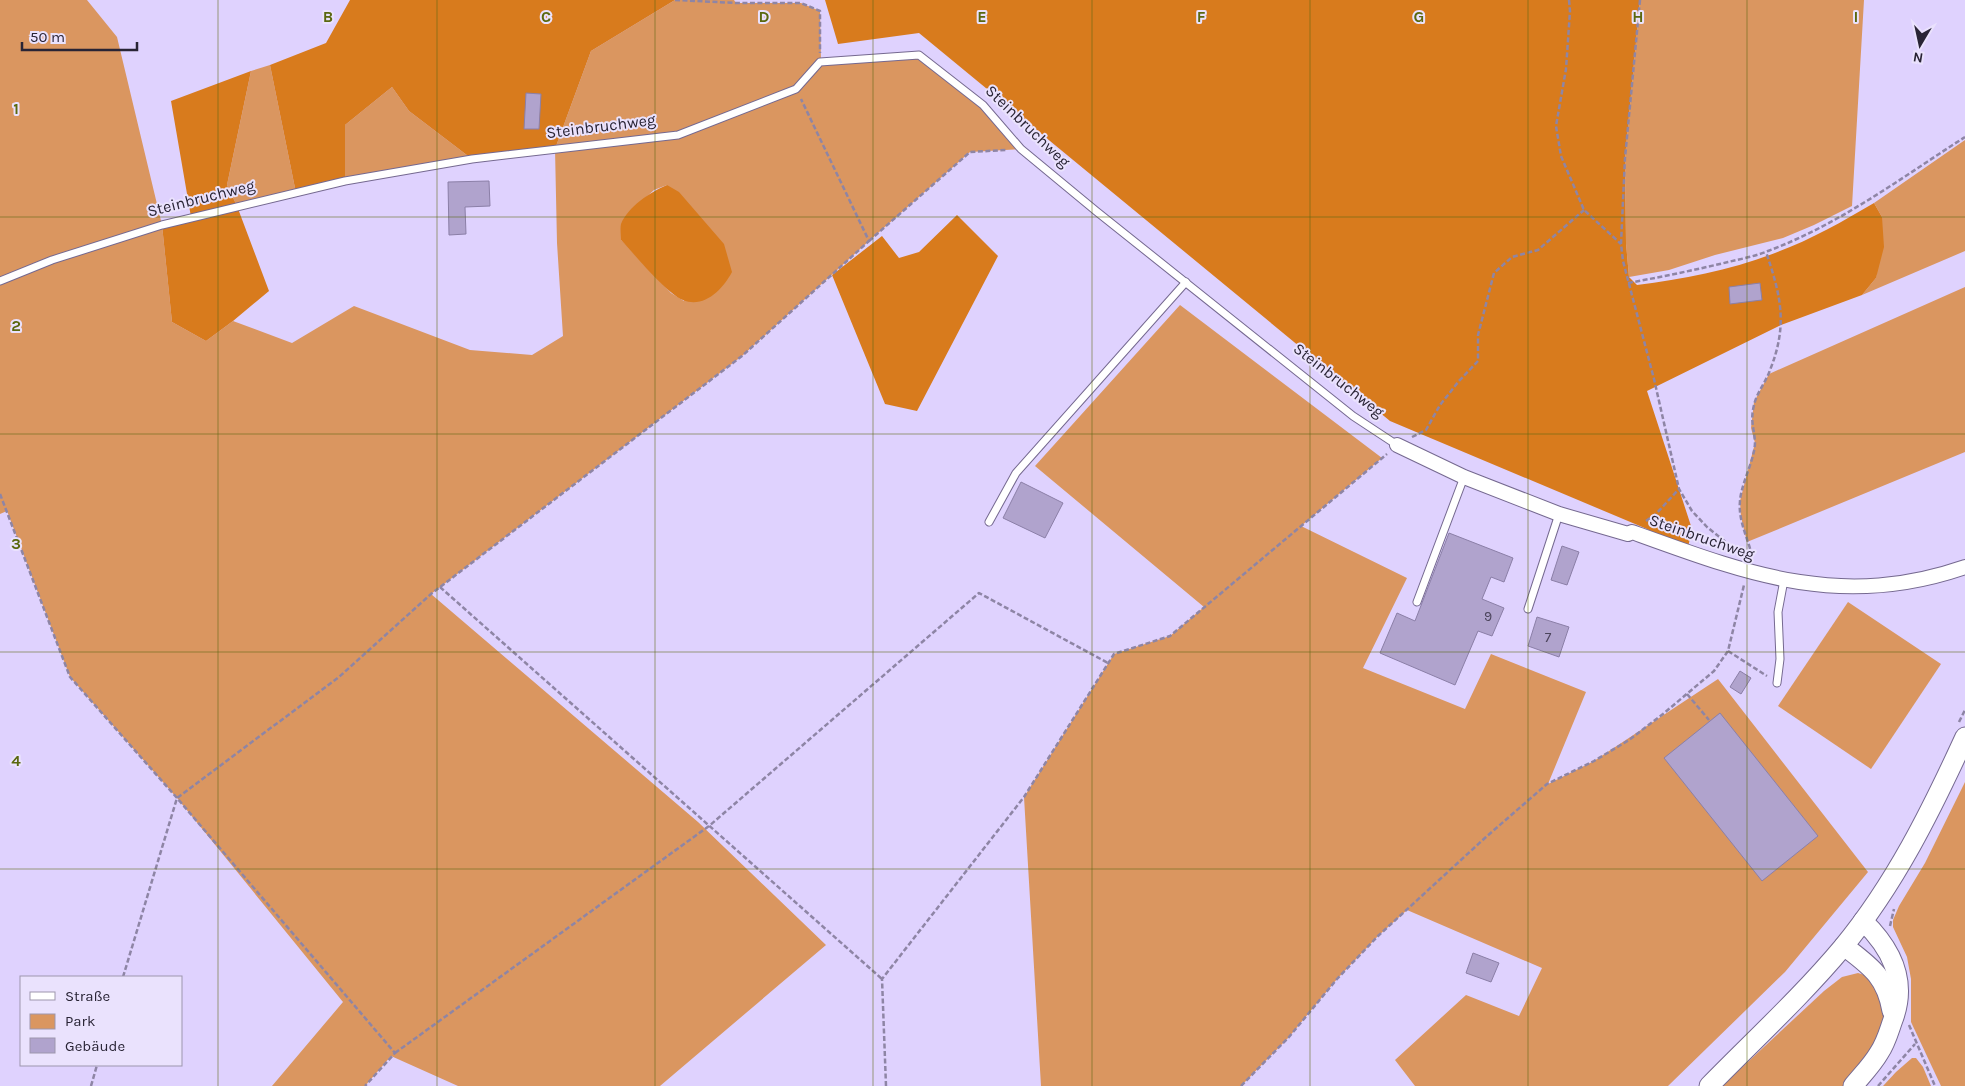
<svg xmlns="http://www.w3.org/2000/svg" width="1965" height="1086" font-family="Karla,sans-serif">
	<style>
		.green { fill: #da9660; fill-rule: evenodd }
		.forest { fill: #d87b1d }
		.building { fill: #b0a3cd; stroke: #8b7fa7 }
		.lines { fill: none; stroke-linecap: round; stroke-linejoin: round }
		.lane-casing { stroke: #756990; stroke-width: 9 }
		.street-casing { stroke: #756990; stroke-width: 16 }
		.secondary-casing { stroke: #756990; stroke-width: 21 }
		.path { stroke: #8e85a5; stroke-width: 2.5; stroke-dasharray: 5 2.5; stroke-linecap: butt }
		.lane { stroke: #fff; stroke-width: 7 }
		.street { stroke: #fff; stroke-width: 14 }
		.secondary { stroke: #fff; stroke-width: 19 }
		.grid { fill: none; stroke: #5a680f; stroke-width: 1; stroke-opacity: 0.55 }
		.labels { text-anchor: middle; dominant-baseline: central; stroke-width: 4; stroke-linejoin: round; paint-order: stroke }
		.number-label { font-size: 14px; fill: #4b445b }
		.street-label { font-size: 16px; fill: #292435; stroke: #eae2fd }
		.grid-label { font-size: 16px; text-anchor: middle; font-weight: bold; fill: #5a680f; stroke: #eae2fd; stroke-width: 4; stroke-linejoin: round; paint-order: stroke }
	</style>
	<rect width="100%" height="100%" fill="#dfd2fe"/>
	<g class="green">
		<path d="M0,0h87l30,37 45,188 10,97 34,19 27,-20 59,22 62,-37 116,44 62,5 31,-19 -6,-93 -2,-94 36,-98 84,-51h59l2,3h65l19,8 1,51 98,-7 64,50 38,44 -51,3 -101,89 -127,115 -311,238 267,228 128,123 -166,141h-202l-67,-30 -26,30h-93l71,-84 -166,-204 -107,-121 -63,-166 -7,3zM667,185l17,116 -13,-8 -50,-53 12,-31 21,-19z"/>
		<polygon points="1640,0 1864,0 1852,206 1814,225 1783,238 1715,255 1669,270 1629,277 1626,243 1625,158"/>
		<polygon points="270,65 296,193 237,206 227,185 251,71"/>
		<polygon points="392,87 409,111 472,159 345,181 345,125"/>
		<polygon points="1965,140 1965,251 1862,295 1876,278 1882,217 1874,203"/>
		<polygon points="1965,287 1965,452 1747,542 1741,517 1740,501 1755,443 1751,428 1754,402 1769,374"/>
		<polygon points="1180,305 1382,458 1301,526 1407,578 1363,668 1465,709 1491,654 1586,692 1548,784 1594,761 1718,679 1868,872 1785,972 1668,1086 1415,1086 1395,1060 1466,995 1519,1016 1542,968 1407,910 1378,936 1337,979 1289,1037 1241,1086 1041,1086 1024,797 1114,654 1170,636 1204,607 1035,466"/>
		<polygon points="1848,602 1941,664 1871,769 1778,706"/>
		<polygon points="1965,782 1965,1086 1941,1086 1911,1022 1911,979 1907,957 1893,927 1893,920 1899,906 1925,863"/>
		<polygon points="1858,973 1871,977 1886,1010 1879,1039 1844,1086 1722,1086 1824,991 1842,977"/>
		<polygon points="1912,1058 1916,1058 1923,1067 1931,1086 1883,1086 1896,1072"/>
	</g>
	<g class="forest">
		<polygon points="350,0 675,0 591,51 555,149 472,159 409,111 392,87 345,125 345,181 296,193 270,65 326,43"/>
		<path d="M825,0h815l-15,158 1,85 3,34 8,8c46,-6 94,-15 138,-32 35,-13 67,-31 99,-50l8,14 2,30 -8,31 -14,17 -81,30 -134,66 45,138 -5,23 -40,-23 -257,-108 -471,-388 -81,11z"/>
		<polygon points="251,71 227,185 237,206 269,291 233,321 206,341 172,322 162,225 191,217 171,101"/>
		<path d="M667,185l12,7 45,52 8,28c-9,17 -28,37 -49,28 -16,-6 -49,-46 -62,-60 0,-4 -1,-12 0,-16 7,-17 29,-32 46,-39z"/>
		<polygon points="957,215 998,256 917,411 885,404 832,275 882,236 899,258 919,252"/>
	</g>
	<g class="building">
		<polygon points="526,93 541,94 539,129 524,129"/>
		<polygon points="489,181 490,206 465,207 466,234 449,235 448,182"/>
		<polygon points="1760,283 1762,300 1730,304 1729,287"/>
		<polygon points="1021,482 1063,503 1045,538 1003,518"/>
		<polygon points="1449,533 1513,558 1504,582 1491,577 1482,599 1504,608 1492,636 1478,631 1455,685 1380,653 1397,613 1415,621"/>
		<polygon points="1562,546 1579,552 1567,585 1551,580"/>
		<polygon points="1537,617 1569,627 1559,657 1528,646"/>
		<polygon points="1740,671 1751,678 1741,694 1730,687"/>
		<polygon points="1720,713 1818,836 1762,881 1664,758"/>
		<polygon points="1473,953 1499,963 1491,982 1466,973"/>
	</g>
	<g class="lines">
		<g class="lane-casing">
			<g id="lane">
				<polyline points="0,281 52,260 162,225 345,181 472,159 678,135 796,89 820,62 919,55 983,105 1021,149 1096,211 1353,416 1397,445"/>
				<polyline points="989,522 1016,473 1186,282"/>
				<polyline points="1417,602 1464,477"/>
				<polyline points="1528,609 1559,514"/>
				<polyline points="1777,683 1780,659 1778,612 1784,580"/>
			</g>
		</g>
		<g class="street-casing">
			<path id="street" d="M1397,445l67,32 95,37 69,20 4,-2c116,42 209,78 333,35"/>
		</g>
		<g class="secondary-casing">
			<g id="secondary">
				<path d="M1844,946c26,20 42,30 48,65"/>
				<path d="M1709,1086c45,-46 93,-90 134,-139 52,-63 88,-136 122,-210"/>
				<path d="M1853,1086c9,-11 19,-21 26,-33 8,-12 10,-23 15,-36 13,-38 -3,-69 -31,-96"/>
			</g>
		</g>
		<g class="path">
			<polyline points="675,0 735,3 801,3 820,11 820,53"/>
			<polyline points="1569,0 1570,11 1566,69 1556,126 1561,156 1584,210 1621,244"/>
			<polyline points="1640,0 1625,158 1621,244 1623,261 1654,379 1679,489 1692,511 1707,527 1727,543 1745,554"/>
			<polyline points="869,241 970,152 1006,150"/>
			<path d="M1628,283c33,-6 67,-13 100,-21 13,-3 28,-6 40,-11 72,-27 133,-73 197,-114"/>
			<polyline points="1412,437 1426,430 1440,405 1459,381 1478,361 1478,335 1494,273 1512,257 1538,250 1584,210"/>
			<polyline points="0,494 70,677 177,798 395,1053 365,1086"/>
			<polyline points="1646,521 1656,514 1679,489"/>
			<path d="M1752,556c-4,-18 -14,-35 -12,-55 1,-17 15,-42 15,-59 -1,-15 -5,-21 -1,-37 3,-13 12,-23 16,-35 18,-45 11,-74 -4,-118"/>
			<polyline points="440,587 882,979"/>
			<polyline points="1728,651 1767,676"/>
			<polyline points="1687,694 1709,720"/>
			<polyline points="1959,722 1965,710"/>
			<polyline points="1890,926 1894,909"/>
			<polyline points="123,977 177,798 339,677 431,594 742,356 869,241 801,99"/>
			<polyline points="1909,1025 1935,1086"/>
			<polyline points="395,1053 709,826 979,593 1108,663"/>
			<polyline points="91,1086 97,1065"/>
			<polyline points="886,1086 882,979 1024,797 1114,654 1170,636 1387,454"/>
			<polyline points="1241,1086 1289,1037 1337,979 1378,936 1486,837 1547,784 1594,761 1629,740 1663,714 1714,671 1728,651 1744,585"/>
			<polyline points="1878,1086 1915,1044"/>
		</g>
		<use href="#lane" class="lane"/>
		<use href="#street" class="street"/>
		<use href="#secondary" class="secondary"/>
	</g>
	<path class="grid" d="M218,0v1086M437,0v1086M655,0v1086M873,0v1086M1092,0v1086M1310,0v1086M1528,0v1086M1747,0v1086M0,217h1965M0,434h1965M0,652h1965M0,869h1965"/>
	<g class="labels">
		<g class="number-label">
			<text x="1488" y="616">9</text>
			<text x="1548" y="637">7</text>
		</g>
		<g class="street-label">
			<text transform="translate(601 126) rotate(-7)">Steinbruchweg</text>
			<text transform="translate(1028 126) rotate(44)">Steinbruchweg</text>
			<text transform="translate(201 198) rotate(-14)">Steinbruchweg</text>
			<text transform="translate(1339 380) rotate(38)">Steinbruchweg</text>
			<text transform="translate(1702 537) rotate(19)">Steinbruchweg</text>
		</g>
	</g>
	<g class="grid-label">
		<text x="328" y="22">B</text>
		<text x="546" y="22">C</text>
		<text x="764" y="22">D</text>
		<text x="982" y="22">E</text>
		<text x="1201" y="22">F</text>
		<text x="1419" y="22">G</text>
		<text x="1638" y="22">H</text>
		<text x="1856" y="22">I</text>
		<text x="16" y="114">1</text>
		<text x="16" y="331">2</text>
		<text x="16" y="549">3</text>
		<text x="16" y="766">4</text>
	</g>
	<rect x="20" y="976" width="162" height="90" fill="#eae2fd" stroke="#9d96ad"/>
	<rect x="30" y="992" width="25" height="8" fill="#ffffff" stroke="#9d96ad"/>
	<text x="65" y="1001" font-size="15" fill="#292435">Straße</text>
	<rect x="30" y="1014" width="25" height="15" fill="#da9660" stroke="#9d96ad"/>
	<text x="65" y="1026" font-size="15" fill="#292435">Park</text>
	<rect x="30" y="1038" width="25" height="15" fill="#b0a3cd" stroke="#9d96ad"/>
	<text x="65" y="1051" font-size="15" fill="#292435">Gebäude</text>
	<g transform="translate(1920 45) rotate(189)" stroke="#eae2fd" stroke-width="4" paint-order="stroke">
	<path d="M0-4L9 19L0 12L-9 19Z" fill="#292435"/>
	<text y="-8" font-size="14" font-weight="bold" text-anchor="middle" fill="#292435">N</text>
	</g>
	<path d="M22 42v8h115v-8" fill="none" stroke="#292435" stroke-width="2.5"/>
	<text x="30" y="42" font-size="15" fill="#292435" stroke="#eae2fd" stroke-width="4" paint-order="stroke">50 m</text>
</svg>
